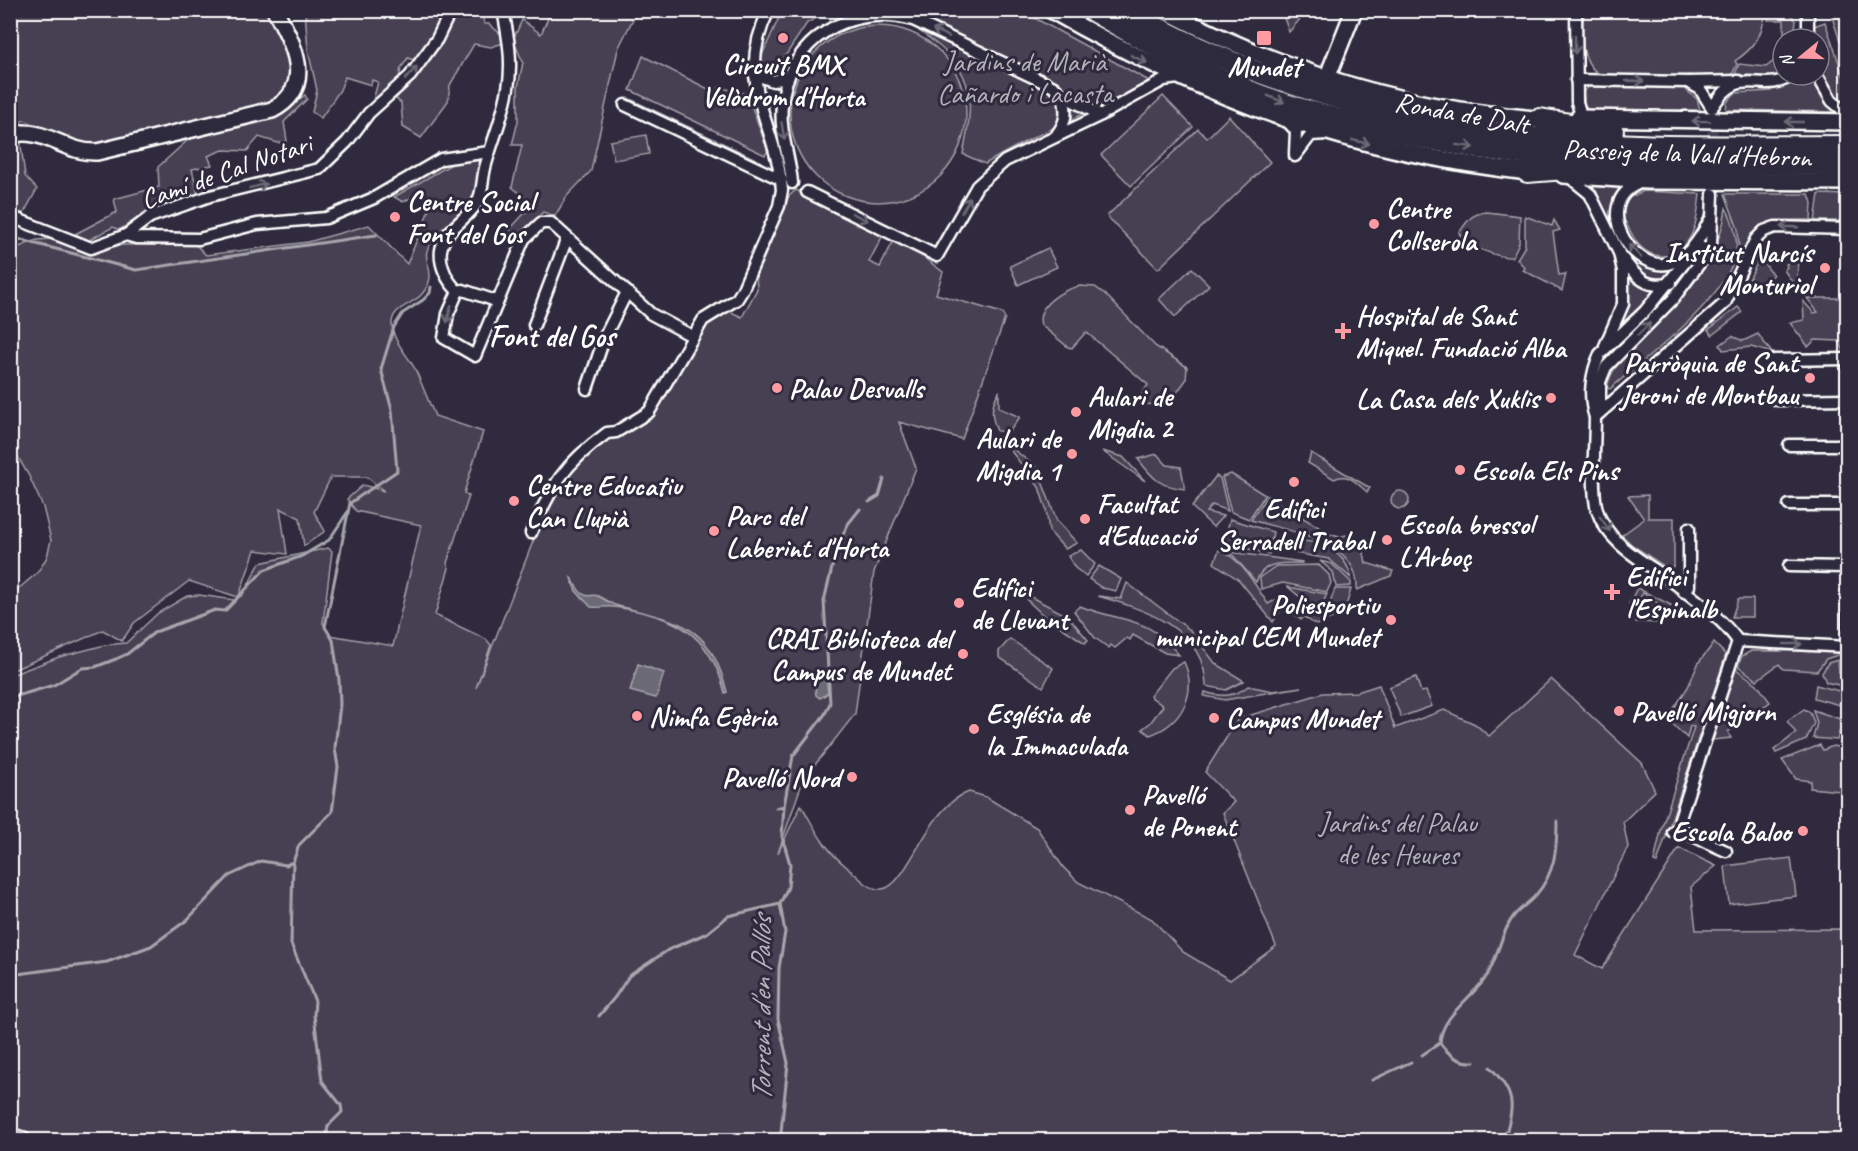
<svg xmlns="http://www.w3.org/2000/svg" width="1858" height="1151" font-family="Caveat,sans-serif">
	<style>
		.green { fill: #464152; stroke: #a2a0a8; stroke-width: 1.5; fill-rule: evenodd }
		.water { fill: #6d6a77; stroke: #a7a6ad; stroke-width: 1.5 }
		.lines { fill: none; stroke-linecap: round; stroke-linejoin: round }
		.stream { stroke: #a7a6ad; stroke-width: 3 }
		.street-tunnel { stroke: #443f50; stroke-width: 10; stroke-dasharray: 10 5; stroke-linecap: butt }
		.street-casing { stroke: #fff; stroke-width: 15 }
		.secondary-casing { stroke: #fff; stroke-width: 20 }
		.highway-casing { stroke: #fff; stroke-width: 24 }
		.street { stroke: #2f2a3d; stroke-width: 10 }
		.secondary { stroke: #2f2a3d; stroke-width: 15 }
		.highway { stroke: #2f2a3d; stroke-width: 20 }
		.oneway { stroke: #6d6a77 }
		.poi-dot { fill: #ff9aa2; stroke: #2f2a3d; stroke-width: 2 }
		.labels { text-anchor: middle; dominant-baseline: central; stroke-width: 6; stroke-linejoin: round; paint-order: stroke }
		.park-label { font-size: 28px; fill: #b5b3ba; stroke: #2f2a3d }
		.poi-label { font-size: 28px; font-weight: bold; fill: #fff; stroke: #2f2a3d; text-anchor: start }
		.street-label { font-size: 28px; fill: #fff; stroke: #2f2a3d }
		.neighbourhood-label { font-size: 30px; font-weight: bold; fill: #fff; stroke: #2f2a3d }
		.water-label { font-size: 30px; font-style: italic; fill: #b6b4bb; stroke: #2f2a3d }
	</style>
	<rect width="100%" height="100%" fill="#2f2a3d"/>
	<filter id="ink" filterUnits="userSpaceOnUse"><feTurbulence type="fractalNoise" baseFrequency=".0167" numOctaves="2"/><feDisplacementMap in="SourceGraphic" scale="12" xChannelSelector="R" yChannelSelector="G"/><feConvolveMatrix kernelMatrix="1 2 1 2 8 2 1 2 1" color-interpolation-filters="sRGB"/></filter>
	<g filter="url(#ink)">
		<g class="green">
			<polygon points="1295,10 1307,11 1289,32 1284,18"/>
			<path d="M1586,10l180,1c-4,24 -10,36 -31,50l2,3 -6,13 -127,-1c-23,-8 -27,-46 -18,-66z"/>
			<path d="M11,11h257c10,19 32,53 20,75 -3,6 -8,11 -12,15l-187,46 -65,-27 -13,9z"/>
			<polygon points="305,11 446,11 437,31 416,61 408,58 401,68 398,83 371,108 378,82 372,80 371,85 345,77 340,90 321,118 312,112 317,90 308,50"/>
			<polygon points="454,11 488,11 487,16 483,17 484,24 489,24 503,36 506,42 491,47 474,44 450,85 448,101 421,138 403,127 401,103 396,99"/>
			<polygon points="551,11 637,11 618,49 591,171 567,196 555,216 543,212 516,238 510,229 533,204 512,187 522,145 512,145 518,121 518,87 523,62 513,40 522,20 541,34"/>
			<polygon points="782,11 829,11 807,23 780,64 766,70 761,65 763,53"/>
			<path d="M930,11h92l129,71c-56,28 -113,50 -166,82l-22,-10c13,-61 10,-87 -44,-123z"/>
			<path d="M1769,11c12,-1 21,-1 27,10l-3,18h-9v-19h-16z"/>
			<polygon points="1830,11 1847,11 1847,48 1840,41"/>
			<path d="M1825,22l22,64v22c-27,-16 -28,-40 -28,-69h-4l-1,-13z"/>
			<circle cx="878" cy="114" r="88"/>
			<polygon points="1783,54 1783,75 1776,78 1734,77 1739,64 1766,67"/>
			<polygon points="643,56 716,93 719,87 747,94 768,151 765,155 630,90"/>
			<polygon points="1802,75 1814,75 1839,112 1726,110 1727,102 1735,93 1771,91 1771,87 1789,84"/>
			<polygon points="1590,86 1687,87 1687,91 1697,99 1700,110 1585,111 1583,92"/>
			<polygon points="305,95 307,99 284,122 287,141 278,143 259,137 247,151 223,150 208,156 212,165 192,169 198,194 142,216 119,230 113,227 89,240 75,234 117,212 114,199 159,187 158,167 189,139 277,116"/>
			<polygon points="1163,96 1193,127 1131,186 1101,155"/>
			<polygon points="628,98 762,162 761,165 627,101"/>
			<polygon points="1229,116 1270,162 1158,269 1107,216 1198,129 1207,138"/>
			<polygon points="646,135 649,154 614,160 610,141"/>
			<polygon points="20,138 25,176 37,189 24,213 11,213 11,141"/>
			<path d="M480,160c-2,11 -2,26 -7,36 -11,23 -37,30 -46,55 -4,12 12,23 -5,43 -9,11 -31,13 -30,31 1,17 16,30 23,44 7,15 13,31 20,47l48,16 -19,61 5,3 -22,67 2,5 -14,47 51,24 5,6 -15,43 77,-198 47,-48 50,-27 55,-92 24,-12 13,6 15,-28 -1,-14 33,-79 7,-6 88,43 -15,29 11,5 14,-27 21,11 28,21 -7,22 66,19 3,5 -43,121 -63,-17 17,46 -42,104 -19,142 -52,66 -25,73 23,-48c9,14 16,31 27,43 7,10 18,18 27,26 7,7 16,16 27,15 27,-3 44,-83 87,-97l17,5 51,31 26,39 15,15 74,37 31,33 47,28 46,-34 -53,-133 11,-11 -29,-30 33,-53 85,-26 34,-1 22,-7 16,43 49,-18 31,14 14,12 62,-57 91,84 13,28 -32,31 5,25 -53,108 27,14 77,-121 37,18 -25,21 5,43 151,-1v211h-1836v-465l48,-18 46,-12 21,-2 32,-30 29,-17 12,-1 35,5 4,-3 -49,-16 -55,42 -12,18 -19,-11 -92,41 -1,-75 28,-24 9,-15 4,-17 -8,-33 -14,-31 -18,-31v-195l26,-10 14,-1 40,12 32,-6 72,-1 11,11 102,-13 61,-17 38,39 22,-54 -1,-11 -10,-5 -15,8 -9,-5 61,-35zM331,477h36l17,14 -21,-6 -16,14 9,12 65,14 -28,121 -63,-11 -7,-12 9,-72 -4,-3 -68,15 -18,33h-3l16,-46 32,4 -7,-46 20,10 4,28 21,-15 -11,-19z"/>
			<polygon points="1590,186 1624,188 1616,200 1633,255 1680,262 1669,280 1651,281 1629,263 1598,196"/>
			<path d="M1644,191l56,3c-2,15 -3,32 -11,45 -14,25 -44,21 -56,-3 -3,-6 -9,-14 -10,-21 0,-6 4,-13 5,-17z"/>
			<path d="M1725,194h84l3,9 -1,17c-42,0 -53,-3 -72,38l-1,-29z"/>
			<polygon points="1819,194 1847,195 1847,221 1815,221"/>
			<path d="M1726,208c8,14 14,37 8,53 -19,47 -86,95 -124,128l-3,-1c4,-24 26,-39 42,-55 35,-35 71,-74 77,-125z"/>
			<path d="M1487,212l33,4 -1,27 -7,14c-12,1 -46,-10 -53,-24 9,-13 13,-20 28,-21z"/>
			<polygon points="1525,216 1552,226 1554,220 1560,230 1553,232 1559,275 1566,274 1562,291 1523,270 1525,268 1517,259 1525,246"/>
			<polygon points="1048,248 1057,267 1018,285 1010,266"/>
			<polygon points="1757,254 1773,275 1754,288 1744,290 1757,263 1754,260"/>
			<polygon points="1797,257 1798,258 1797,289 1784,270 1787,267 1786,264"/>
			<polygon points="1192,268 1209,285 1175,317 1159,299"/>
			<polygon points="1625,268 1661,288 1611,340"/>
			<path d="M1080,286l15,1 10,7 50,52 32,21 -1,13 -18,25 -28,-1 -3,-3 11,-16 -62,-53 -14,16 -4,-1 -27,-22c-6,-20 23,-36 39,-39z"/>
			<polygon points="1807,298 1847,298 1847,351 1844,351 1839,341 1815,340 1808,347 1807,345 1790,323 1804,320 1803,301 1814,313 1818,312"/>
			<polygon points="1738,307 1742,312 1712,335 1708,330"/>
			<polygon points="1758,334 1772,353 1751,347 1723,350 1720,345 1732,336 1743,341"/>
			<path d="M999,392v16l21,9 -11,15 -12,-1c-6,-14 -7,-26 2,-39z"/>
			<polygon points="1013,449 1037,468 1057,521 1077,543 1065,549 1049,531 1046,509 1039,487 1011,451"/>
			<polygon points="1102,451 1123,457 1145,481"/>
			<path d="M1311,453l59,35 -3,4c-11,-9 -18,-20 -33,-13l-26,-16z"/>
			<path d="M1157,454l10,11 14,2 4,22c-26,-3 -31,-9 -47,-30z"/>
			<polygon points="1231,474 1265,495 1249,519 1231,512 1222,477"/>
			<polygon points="1216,476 1220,478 1228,511 1212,505 1206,512 1223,516 1213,527 1192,507"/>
			<circle cx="1400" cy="500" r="9"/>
			<polygon points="1648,495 1648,518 1674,518 1674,565 1670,570 1631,544 1622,535 1644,519 1628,496"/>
			<path d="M1267,496l63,38 9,3 7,-2 22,9 -4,9 2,10 27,8 -2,5 -34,14c3,-51 -68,-58 -106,-70z"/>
			<polygon points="1230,519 1273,532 1269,554 1224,543"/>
			<path d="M1299,541c24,0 48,13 52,37l-22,-19 -35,-6z"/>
			<polygon points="1081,550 1095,564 1086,576 1075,568 1068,556"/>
			<path d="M1219,550c22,7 37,37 49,54l9,-5 6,8 -10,15 -34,-42 -25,-17z"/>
			<path d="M1230,552l72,10v1c-19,0 -38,-3 -46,19z"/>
			<polygon points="1320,561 1332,564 1351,582 1351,586 1336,587 1333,572"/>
			<polygon points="1319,565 1329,575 1331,583 1327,592 1283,583 1261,589 1260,577 1276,566"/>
			<polygon points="1099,566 1121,579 1116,591 1102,588 1089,579"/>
			<path d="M1127,583l63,47 25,33 29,18 -18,9 -20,-4c-1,-58 -63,-77 -108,-90l23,3z"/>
			<polygon points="1288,587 1327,594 1321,607 1327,611 1335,589 1351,589 1344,613 1316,625 1304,617 1301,620 1296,616 1301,605 1300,597"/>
			<polygon points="1637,588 1671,605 1668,611 1643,593 1634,607 1629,604"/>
			<polygon points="1029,596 1068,616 1088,640 1085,643 1044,616 1027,600"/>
			<polygon points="1738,599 1753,599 1753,617 1732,617"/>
			<path d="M1080,606c41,17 67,8 99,49l-14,-2 -32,-18 -3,5 -3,-2 -12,10 -4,-3 -2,3 -14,-10 -21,-27z"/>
			<polygon points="1652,606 1667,613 1662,623 1636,622 1636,615 1646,616"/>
			<polygon points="1010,639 1053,668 1043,687 999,657 999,651"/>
			<polygon points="1714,643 1726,655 1657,863 1654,862 1661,830 1694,727 1690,726 1687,738 1667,719 1688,687 1699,662"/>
			<polygon points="1751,651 1836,651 1838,655 1826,659 1817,671 1783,669 1779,664 1757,680 1738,666 1742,656"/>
			<polygon points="1838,660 1839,672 1847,678 1847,687 1826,682 1822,673 1828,663"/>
			<path d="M1184,662c14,31 -2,62 -34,73l-8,-6 8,-6 13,-17 -13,-10 22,-28z"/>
			<polygon points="1736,669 1757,684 1770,702 1728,732 1731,738 1713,740"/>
			<polygon points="1416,677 1421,692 1426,691 1432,706 1401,717 1389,687"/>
			<polygon points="1816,685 1847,693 1847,707 1814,698"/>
			<path d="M1248,686l25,5 28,-4 -76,13 -21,-4 1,-4c16,5 30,5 43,-6z"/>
			<polygon points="1804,709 1810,712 1814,723 1806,740 1776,753 1774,750 1796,733 1787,721"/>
			<polygon points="1813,710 1843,720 1837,740 1813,738 1817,723"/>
			<polygon points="1820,745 1823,750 1833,746 1842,748 1840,791 1810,788 1811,781 1796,779 1782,760"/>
			<polygon points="1791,858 1796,896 1729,904 1725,866"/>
		</g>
		<g class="water">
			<path d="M571,578c5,4 5,13 14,17 4,2 9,-1 13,1 6,3 11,7 17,9 62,17 95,16 112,87l-2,1c-15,-61 -52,-78 -111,-86 -8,-1 -16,1 -23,0l-15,-16z"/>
			<polygon points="638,664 664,673 656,698 630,691"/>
			<polygon points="826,677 828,693 820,698 816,695 814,678"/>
		</g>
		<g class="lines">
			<g class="stream">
				<polyline points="10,237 136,270 376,235"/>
				<polyline points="869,502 879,496 884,479"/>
				<polyline points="10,698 54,685 82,668 95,667 116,659 127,654 155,632 215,610 225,611 264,570 302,556 329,540 347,513"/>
				<polyline points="776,808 784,806"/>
				<polyline points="10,975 107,962 151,946 187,920 229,876 261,861 286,865 293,862"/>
				<polyline points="599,1016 615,997 629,976 668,950 707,933 728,916 780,904"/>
				<polyline points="1422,1055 1440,1043"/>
				<path d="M1474,1062c-15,1 -25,-7 -34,-19 1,-26 29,-43 44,-63 14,-19 15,-44 29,-63 6,-8 16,-14 23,-22 19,-22 21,-46 21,-74"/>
				<path d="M1490,1067c27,28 24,39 14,73"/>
				<polyline points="1372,1080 1411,1062"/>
				<polyline points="326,1140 328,1126 342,1112 341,1105 322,1081 314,1015 315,1001 291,944 293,862 299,845 332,812 338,767 335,748 340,704 339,680 333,640 325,627 350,503 397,471 392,410 381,369 394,327 403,313 423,300 430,293 431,287"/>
				<polyline points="777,1140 781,1132 788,1063 778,1019 779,968 785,932 780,904 788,887 790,864 782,836 784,806 793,756 825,714 830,703 824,601 837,547 848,524 860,509"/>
			</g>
			<polyline class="street-tunnel" points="1712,115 1713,150"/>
			<g class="street-casing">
				<g id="street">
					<polyline points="1576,10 1577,102 1581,115 1586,118"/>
					<polyline points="1808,39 1808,10"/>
					<polyline points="754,74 773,81 786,77"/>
					<polyline points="1817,75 1832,101 1848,114"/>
					<path d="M1576,80l112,2 12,7 12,19c28,-47 48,-11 81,-33"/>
					<polyline points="1689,82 1739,81"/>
					<polyline points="625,105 782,180"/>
					<polyline points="1287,121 1296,131 1295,153"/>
					<path d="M1057,134c10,-13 10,-22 6,-38"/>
					<polyline points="1295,156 1311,135 1327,134"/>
					<polyline points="1568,176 1590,194 1619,253 1623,271 1623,304 1605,346"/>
					<path d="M1643,182c-60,19 -3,108 39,75 13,-9 20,-23 28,-37"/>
					<path d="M792,183c-2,-26 -13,-51 -10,-78 6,-66 68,-102 131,-85l141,67 9,9 38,19"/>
					<polyline points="807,192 937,256 977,186 1005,161 1101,115 1164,80 1178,78"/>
					<polyline points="17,219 91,248 126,235 136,238 199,239 257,224 326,218 374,198 441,159 489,152"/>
					<polyline points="126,235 150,217 210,196 319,169 347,142 369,113 410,76 437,39 451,10"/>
					<path d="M1705,256l-3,-8 -6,-4 -2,7 -49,60 -45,43c-9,19 -12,43 -5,63 0,24 -4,72 2,93 11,36 52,54 80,75 22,17 45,34 61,56"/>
					<path d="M1623,259c13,18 24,31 48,24"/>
					<polyline points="458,291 448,314 444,338 475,356 524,239 541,223 551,223 651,314 692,336"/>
					<path d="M458,291c-11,-9 -19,-27 -17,-41 4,-22 25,-29 36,-47 6,-11 5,-23 8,-35 7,-27 19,-53 23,-80 5,-25 0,-52 -5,-78"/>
					<polyline points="458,291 463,290 496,301"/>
					<polyline points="534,325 567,238"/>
					<polyline points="1774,360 1848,359"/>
					<polyline points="1848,367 1848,644"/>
					<polyline points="587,389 605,336 627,292"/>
					<polyline points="1777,400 1847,399"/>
					<polyline points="1600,412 1600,382 1606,367 1673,299 1705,256 1711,244 1713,194"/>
					<polyline points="1595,417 1725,303 1756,239 1764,231 1775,227 1848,229"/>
					<polyline points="1789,445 1847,445"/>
					<polyline points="1789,505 1847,505"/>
					<path d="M531,533c21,-48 33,-69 76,-100l9,-1 33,-20 54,-92 34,-21 5,-8 37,-85 3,-16c-6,-69 -49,-108 -13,-180"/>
					<polyline points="1789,566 1846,567"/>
					<polyline points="1684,592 1689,586 1689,528"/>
					<polyline points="1738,641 1848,647"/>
					<polyline points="1680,826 1686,833 1726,851"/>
					<polyline points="1673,832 1680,826 1680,818 1738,641"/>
				</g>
			</g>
			<g class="secondary-casing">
				<g id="secondary">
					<path d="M1051,10c160,92 302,143 485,163"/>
					<path d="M1164,10c101,52 211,90 324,104 21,2 42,6 63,5"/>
					<polyline points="1327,78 1354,10"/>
					<polyline points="1578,118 1848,122"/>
					<path d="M10,135c32,-10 56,19 87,17l175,-42c45,-23 21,-67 3,-100"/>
					<polyline points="1563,175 1647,181 1848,182"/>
					<polyline points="10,1136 22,1140"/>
				</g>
			</g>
			<g class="highway-casing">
				<g id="highway">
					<path d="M1091,10c62,36 135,76 204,97 114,33 234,53 353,57 66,2 133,0 200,1"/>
					<path d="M1125,10c120,68 251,106 387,125 110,15 224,11 336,11"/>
					<polyline points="1540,119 1613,131"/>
					<polyline points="1527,172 1578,168"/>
				</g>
			</g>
			<use href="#street" class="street"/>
			<use href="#secondary" class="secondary"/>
			<use href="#highway" class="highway"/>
		</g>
		<defs><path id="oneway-shaft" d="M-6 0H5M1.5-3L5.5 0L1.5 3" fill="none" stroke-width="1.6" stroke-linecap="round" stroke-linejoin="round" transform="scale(1.5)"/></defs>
		<g class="oneway">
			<use href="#oneway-shaft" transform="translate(941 33) rotate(-155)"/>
			<use href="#oneway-shaft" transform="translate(1575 45) rotate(90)"/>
			<use href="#oneway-shaft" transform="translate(1139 59) rotate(26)"/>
			<use href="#oneway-shaft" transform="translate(411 73) rotate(-48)"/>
			<use href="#oneway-shaft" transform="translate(1635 81) rotate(1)"/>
			<use href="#oneway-shaft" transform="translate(1276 99) rotate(22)"/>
			<use href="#oneway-shaft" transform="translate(1701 121) rotate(-179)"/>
			<use href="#oneway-shaft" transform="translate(1794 122) rotate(-180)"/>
			<use href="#oneway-shaft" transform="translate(783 131) rotate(80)"/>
			<use href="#oneway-shaft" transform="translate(1361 142) rotate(13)"/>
			<use href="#oneway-shaft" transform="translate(1465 146) rotate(7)"/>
			<use href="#oneway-shaft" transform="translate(258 186) rotate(-14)"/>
			<use href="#oneway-shaft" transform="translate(966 205) rotate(-60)"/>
			<use href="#oneway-shaft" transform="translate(860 217) rotate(26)"/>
			<use href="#oneway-shaft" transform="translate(1789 227) rotate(-178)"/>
			<use href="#oneway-shaft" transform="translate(1635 251) rotate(-133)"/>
			<use href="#oneway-shaft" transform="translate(449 314) rotate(104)"/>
			<use href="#oneway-shaft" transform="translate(1644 329) rotate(-45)"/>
			<use href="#oneway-shaft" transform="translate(1605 524) rotate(55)"/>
			<use href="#oneway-shaft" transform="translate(1793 644)"/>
		</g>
	</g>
	<g class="poi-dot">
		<circle cx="783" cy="38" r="6"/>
		<rect x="1256" y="30" width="16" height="16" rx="3"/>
		<circle cx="395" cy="217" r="6"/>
		<circle cx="1374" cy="224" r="6"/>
		<circle cx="1825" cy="268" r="6"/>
		<path d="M1340 322h6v6h6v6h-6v6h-6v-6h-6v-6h6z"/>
		<circle cx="1810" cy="378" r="6"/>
		<circle cx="777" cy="388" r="6"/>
		<circle cx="1551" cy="398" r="6"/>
		<circle cx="1076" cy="412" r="6"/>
		<circle cx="1072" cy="454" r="6"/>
		<circle cx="1460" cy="470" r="6"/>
		<circle cx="1294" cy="482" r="6"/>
		<circle cx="514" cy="501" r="6"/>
		<circle cx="1085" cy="519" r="6"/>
		<circle cx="714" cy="531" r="6"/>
		<circle cx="1387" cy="540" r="6"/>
		<path d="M1609 583h6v6h6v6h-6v6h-6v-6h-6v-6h6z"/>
		<circle cx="959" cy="603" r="6"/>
		<circle cx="1391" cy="620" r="6"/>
		<circle cx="963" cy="654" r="6"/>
		<circle cx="1619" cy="711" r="6"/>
		<circle cx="637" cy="716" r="6"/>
		<circle cx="1214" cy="718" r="6"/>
		<circle cx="974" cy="729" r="6"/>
		<circle cx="852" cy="777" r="6"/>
		<circle cx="1130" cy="810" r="6"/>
		<circle cx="1803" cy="831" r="6"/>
	</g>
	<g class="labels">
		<g class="park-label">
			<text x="1025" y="61">Jardins de Marià<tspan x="1025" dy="32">Cañardo i Lacasta</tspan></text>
			<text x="1398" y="822">Jardins del Palau<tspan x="1398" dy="32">de les Heures</tspan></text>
		</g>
		<g class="poi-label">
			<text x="783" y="64" text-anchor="middle">Circuit BMX<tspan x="783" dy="32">Velòdrom d'Horta</tspan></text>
			<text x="1264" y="66" text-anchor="middle">Mundet</text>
			<text x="407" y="201">Centre Social<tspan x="407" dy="32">Font del Gos</tspan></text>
			<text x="1386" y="208">Centre<tspan x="1386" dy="32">Collserola</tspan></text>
			<text x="1813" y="252" text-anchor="end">Institut Narcís<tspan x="1813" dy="32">Monturiol</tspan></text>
			<text x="1356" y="315">Hospital de Sant<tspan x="1356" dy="32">Miquel. Fundació Alba</tspan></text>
			<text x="1798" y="362" text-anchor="end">Parròquia de Sant<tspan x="1798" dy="32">Jeroni de Montbau</tspan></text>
			<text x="789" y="388">Palau Desvalls</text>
			<text x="1088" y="396">Aulari de<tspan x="1088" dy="32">Migdia 2</tspan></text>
			<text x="1539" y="398" text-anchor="end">La Casa dels Xuklis</text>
			<text x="1060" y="438" text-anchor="end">Aulari de<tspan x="1060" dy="32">Migdia 1</tspan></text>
			<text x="1472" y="470">Escola Els Pins</text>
			<text x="526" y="485">Centre Educatiu<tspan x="526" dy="32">Can Llupià</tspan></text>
			<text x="1097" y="503">Facultat<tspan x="1097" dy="32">d'Educació</tspan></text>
			<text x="1294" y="508" text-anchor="middle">Edifici<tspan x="1294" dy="32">Serradell Trabal</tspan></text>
			<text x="726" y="515">Parc del<tspan x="726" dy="32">Laberint d'Horta</tspan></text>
			<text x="1399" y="524">Escola bressol<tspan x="1399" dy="32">L'Arboç</tspan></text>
			<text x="1626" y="576">Edifici<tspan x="1626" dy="32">l'Espinalb</tspan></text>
			<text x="971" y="587">Edifici<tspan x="971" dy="32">de Llevant</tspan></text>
			<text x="1379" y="604" text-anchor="end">Poliesportiu<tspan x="1379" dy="32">municipal CEM Mundet</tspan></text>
			<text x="951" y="638" text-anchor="end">CRAI Biblioteca del<tspan x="951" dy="32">Campus de Mundet</tspan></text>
			<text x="1631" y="711">Pavelló Migjorn</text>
			<text x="986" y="713">Església de<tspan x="986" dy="32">la Immaculada</tspan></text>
			<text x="649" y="716">Nimfa Egèria</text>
			<text x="1226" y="718">Campus Mundet</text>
			<text x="840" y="777" text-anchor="end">Pavelló Nord</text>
			<text x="1142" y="794">Pavelló<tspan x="1142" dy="32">de Ponent</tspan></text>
			<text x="1791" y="831" text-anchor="end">Escola Baloo</text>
		</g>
		<g class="street-label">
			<text transform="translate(1462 113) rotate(10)">Ronda de Dalt</text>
			<text transform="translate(1687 153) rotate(2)">Passeig de la Vall d'Hebron</text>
			<text transform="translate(226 171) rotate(-19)">Camí de Cal Notari</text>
		</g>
		<g class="neighbourhood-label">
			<text x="552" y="336">Font del Gos</text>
		</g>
		<g class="water-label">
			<text transform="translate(761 1009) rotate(-90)">Torrent d'en Pallós</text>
		</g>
	</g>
	<rect width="1858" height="1151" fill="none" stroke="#2f2a3d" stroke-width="36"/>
	<rect x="18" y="18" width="1822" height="1115" fill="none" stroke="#fff" stroke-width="2" filter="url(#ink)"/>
	<g transform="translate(1801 57) rotate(251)"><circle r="28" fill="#2f2a3d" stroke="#827f8b" stroke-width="1.5"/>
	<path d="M0-4.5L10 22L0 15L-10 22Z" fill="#ff9aa2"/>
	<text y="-9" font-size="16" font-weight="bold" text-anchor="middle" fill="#ffffff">N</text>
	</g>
</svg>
